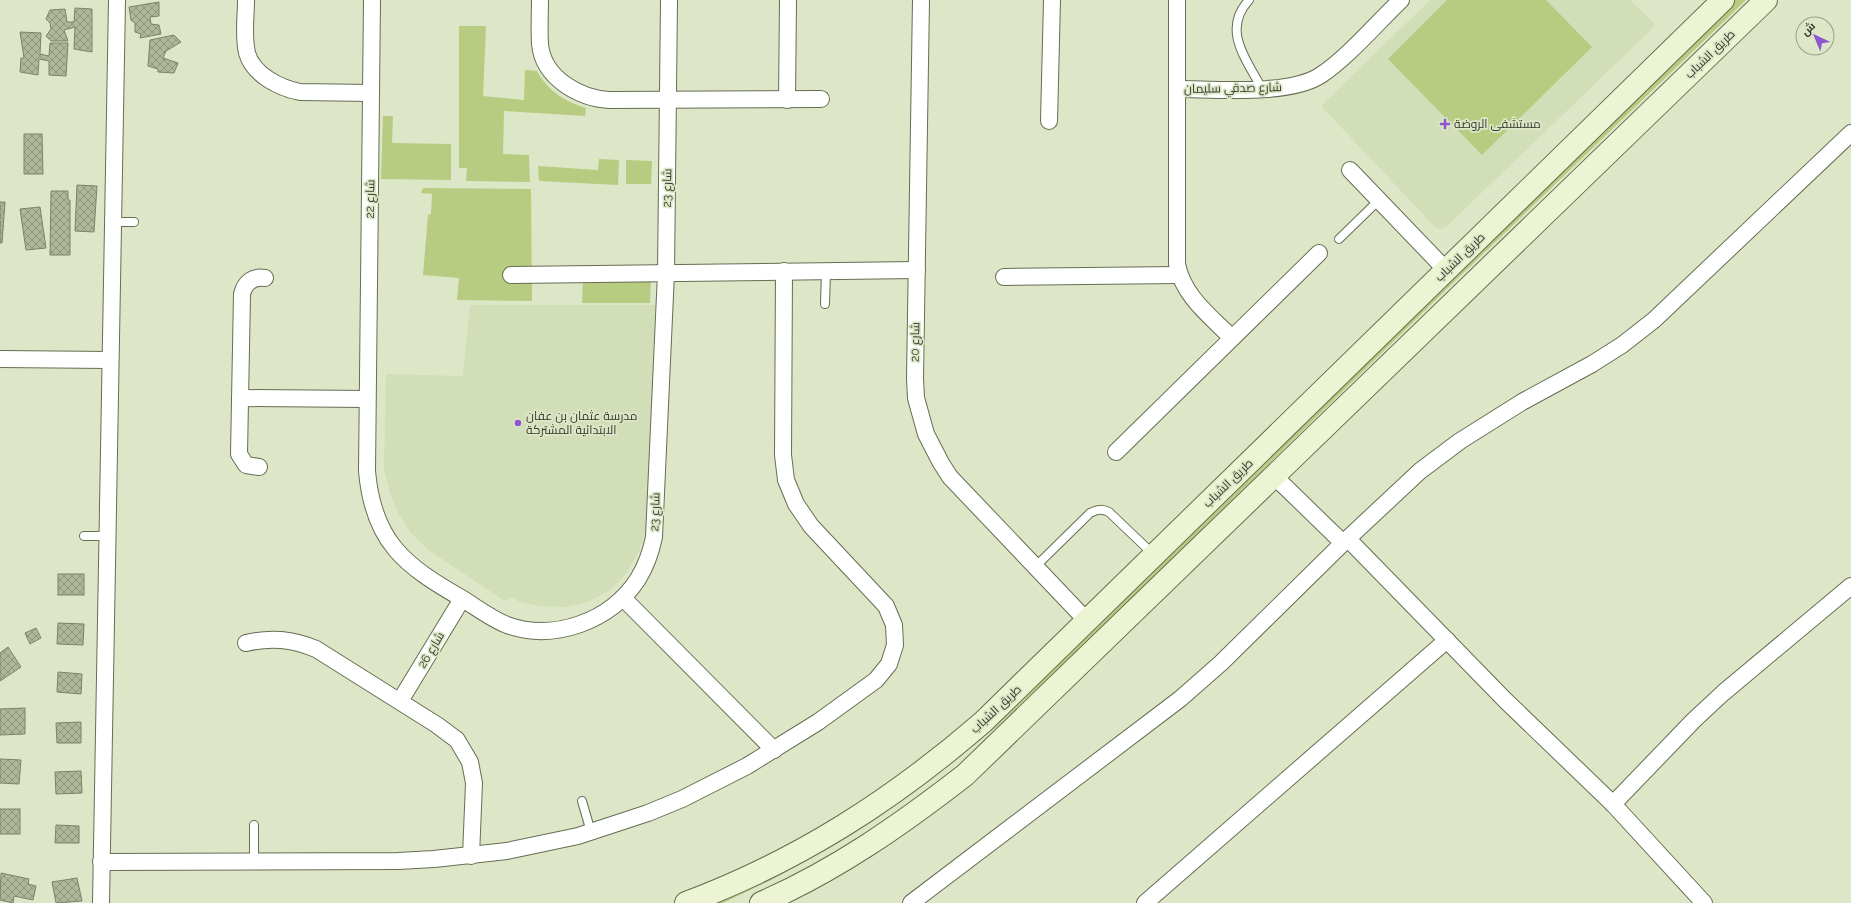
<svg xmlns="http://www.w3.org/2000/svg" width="1851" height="903" font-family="Raleway,Cairo,sans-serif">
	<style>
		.built { fill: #d2deb7 }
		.park { fill: #b7cc80 }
		.building { fill: url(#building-cross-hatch); stroke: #7b8367 }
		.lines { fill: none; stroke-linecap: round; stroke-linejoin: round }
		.service-casing { stroke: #656e52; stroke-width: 10 }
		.minor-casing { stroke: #656e52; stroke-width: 18 }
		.secondary-casing { stroke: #656e52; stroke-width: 24 }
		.service { stroke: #fff; stroke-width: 8 }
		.minor { stroke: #fff; stroke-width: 16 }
		.secondary { stroke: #ecf4d4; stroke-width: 22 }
		.poi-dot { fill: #8d57d0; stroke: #dde7c7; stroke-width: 1.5 }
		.labels { text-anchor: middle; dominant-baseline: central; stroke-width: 3.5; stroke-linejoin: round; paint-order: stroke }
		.street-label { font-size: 12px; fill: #36392d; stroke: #dde7c7 }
		.poi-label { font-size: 12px; fill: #36392d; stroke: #dde7c7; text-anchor: start }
	</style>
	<defs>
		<pattern id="building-cross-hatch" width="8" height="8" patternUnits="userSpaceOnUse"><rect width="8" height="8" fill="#aeb899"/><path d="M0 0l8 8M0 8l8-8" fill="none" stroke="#8e977d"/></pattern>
	</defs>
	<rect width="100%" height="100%" fill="#dde7c7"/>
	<g class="built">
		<polygon points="1430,0 1630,0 1653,22 1655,26 1446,227 1439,229 1435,227 1321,106"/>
		<polygon points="470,305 655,305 648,525 639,551 626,574 611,589 590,601 567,607 539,606 520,602 511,597 505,601 427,549 412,534 399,515 391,496 384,469 386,374 463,376"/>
	</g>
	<g class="park">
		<polygon points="1447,0 1546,0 1592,47 1482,155 1388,59"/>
		<polygon points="1729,0 1746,0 1457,279 1092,637 995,728 916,791 872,822 838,843 771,880 723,903 695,903 922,775"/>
		<path d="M459,26h27l-3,70 41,4 1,-30 12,1c11,20 27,30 49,37l-1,8 -81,-5 -1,43 26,1 1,27 -64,-1 1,-13h-8z"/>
		<polygon points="383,116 393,116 392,143 451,144 451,180 381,179"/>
		<polygon points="599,159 619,160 618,185 539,181 538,166 598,170"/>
		<polygon points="626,160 652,161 651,184 626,184"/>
		<polygon points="423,188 531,189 532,301 457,300 459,278 423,275 428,215 431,214 432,194 421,193"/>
		<polygon points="583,279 651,280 650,303 582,303"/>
	</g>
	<g class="building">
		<polygon points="159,2 159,16 150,17 151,24 159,25 161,34 140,38 141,34 135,32 135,23 131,20 129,7"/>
		<polygon points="75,8 92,9 92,52 74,49 75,27 64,30 68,41 51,41 46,36 51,29 50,23 46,19 50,10 65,9 67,22 74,22"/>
		<polygon points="20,32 41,33 40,54 49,56 50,43 68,43 66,76 49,75 49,61 39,59 38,75 20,72 21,58 24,58"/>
		<polygon points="174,35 181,42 166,51 163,58 178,63 174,73 158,72 158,69 148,66 150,40"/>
		<polygon points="24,134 42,134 43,174 24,174"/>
		<polygon points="77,185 97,186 94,232 75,231"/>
		<polygon points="51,191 68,191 68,200 70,200 70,255 50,255"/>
		<polygon points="0,202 5,202 2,243 0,243"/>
		<polygon points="40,207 46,248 26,250 20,209"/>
		<rect x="58" y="574" width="26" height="21"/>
		<polygon points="58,623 84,624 83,645 57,644"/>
		<polygon points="36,628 41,638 30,644 25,633"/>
		<polygon points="8,647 21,667 0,681 0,653"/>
		<polygon points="58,672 82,674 81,694 57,692"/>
		<polygon points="25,708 25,734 0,735 0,709"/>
		<polygon points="81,722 81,743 57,743 56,723"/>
		<polygon points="0,759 21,760 19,784 0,783"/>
		<polygon points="81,771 82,793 56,794 55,772"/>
		<rect x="0" y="809" width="20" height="25"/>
		<polygon points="56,825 79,826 79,843 55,843"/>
		<polygon points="1,873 29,879 28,884 36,886 33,900 14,896 13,903 0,900"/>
		<polygon points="77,878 82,901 56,903 52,882"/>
	</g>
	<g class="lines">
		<g class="service-casing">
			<g id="service">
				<path d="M1249,0c-28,30 -2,60 13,89"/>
				<polyline points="113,222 134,222"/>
				<polyline points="1339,239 1379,200"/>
				<polyline points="825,304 826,271"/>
				<polyline points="84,536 107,536"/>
				<path d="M1035,567l55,-54c8,-4 12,-4 19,-1l45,43"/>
				<polyline points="582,801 591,832"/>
				<polyline points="254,861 254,825"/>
			</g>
		</g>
		<g class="minor-casing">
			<g id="minor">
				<path d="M246,0c0,17 -3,36 1,53 6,22 33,35 53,39l71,1"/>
				<path d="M372,0l-5,471c6,71 38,95 96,128 14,9 29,20 44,26 47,17 104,-4 131,-46 8,-13 13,-27 16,-42l12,-264 3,-273"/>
				<path d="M540,0c0,14 -1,29 0,44 3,34 39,54 69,56l212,-1"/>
				<polyline points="921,0 915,379 916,398 926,434 941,463 950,477 1087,621"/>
				<path d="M1177,0v264c6,32 33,52 55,74"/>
				<path d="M1177,89c38,0 113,7 144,-14 27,-18 56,-52 80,-75"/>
				<polyline points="787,100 788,0"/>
				<polyline points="1049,121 1052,0"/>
				<polyline points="1350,170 1446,270"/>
				<polyline points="511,275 917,270"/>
				<polyline points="1004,277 1179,275"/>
				<polyline points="0,359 110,360"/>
				<polyline points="240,398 367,399"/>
				<polyline points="1116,452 1319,253"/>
				<path d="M259,467l-13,-2 -7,-11 3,-160c3,-12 11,-18 23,-16"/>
				<polyline points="1273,475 1343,543"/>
				<polyline points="1348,539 1505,700 1613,804 1704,903"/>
				<polyline points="623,598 774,750"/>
				<path d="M246,643c25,-6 46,-4 70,6l121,76 20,15 13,22 4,21 -3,73"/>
				<polyline points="400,701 462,599"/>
				<polyline points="1613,804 1694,720 1723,693 1851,586"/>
				<polyline points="101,862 398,861 434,859 507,851 578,836 648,813 682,799 747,766 818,722 876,680 889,664 895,645 894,625 886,606 811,526 796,504 786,480 783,455 784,271"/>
				<polyline points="101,903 117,0"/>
				<polyline points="911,903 1180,699 1221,663 1343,543 1420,471 1460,441 1522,402 1592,364 1622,345 1654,320 1851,133"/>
				<polyline points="1145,903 1447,640"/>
			</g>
		</g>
		<g class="secondary-casing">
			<g id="secondary">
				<path d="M686,903c112,-42 207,-103 297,-181l740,-722"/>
				<path d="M761,903c74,-32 141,-79 204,-128l801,-775"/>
			</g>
		</g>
		<use href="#service" class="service"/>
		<use href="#minor" class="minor"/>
		<use href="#secondary" class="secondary"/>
	</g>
	<g class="poi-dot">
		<path d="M1443 118h4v4h4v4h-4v4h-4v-4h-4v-4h4z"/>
		<circle cx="518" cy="423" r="4"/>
	</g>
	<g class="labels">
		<g class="street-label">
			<text transform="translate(1710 54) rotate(-44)">طريق الشباب</text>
			<text transform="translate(1233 88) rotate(-1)">شارع صدقي سليمان</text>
			<text transform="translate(667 188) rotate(-89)">شارع 23</text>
			<text transform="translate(370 199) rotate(-89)">شارع 22</text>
			<text transform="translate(1460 257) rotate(-44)">طريق الشباب</text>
			<text transform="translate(915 342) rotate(-89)">شارع 20</text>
			<text transform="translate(1228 483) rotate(-44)">طريق الشباب</text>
			<text transform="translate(655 512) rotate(-88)">شارع 23</text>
			<text transform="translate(431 650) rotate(-59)">شارع 26</text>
			<text transform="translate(996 709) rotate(-43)">طريق الشباب</text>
		</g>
		<g class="poi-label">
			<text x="1454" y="124">مستشفى الروضة</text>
			<text x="526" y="416">مدرسة عثمان بن عفان<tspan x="526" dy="14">الابتدائية المشتركة</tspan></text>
		</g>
	</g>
	<g transform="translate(1815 36) rotate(316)"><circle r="19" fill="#dde7c7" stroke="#9aa189"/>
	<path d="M0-3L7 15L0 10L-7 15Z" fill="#8d57d0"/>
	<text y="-6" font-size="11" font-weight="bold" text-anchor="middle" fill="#36392d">ش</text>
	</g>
</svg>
